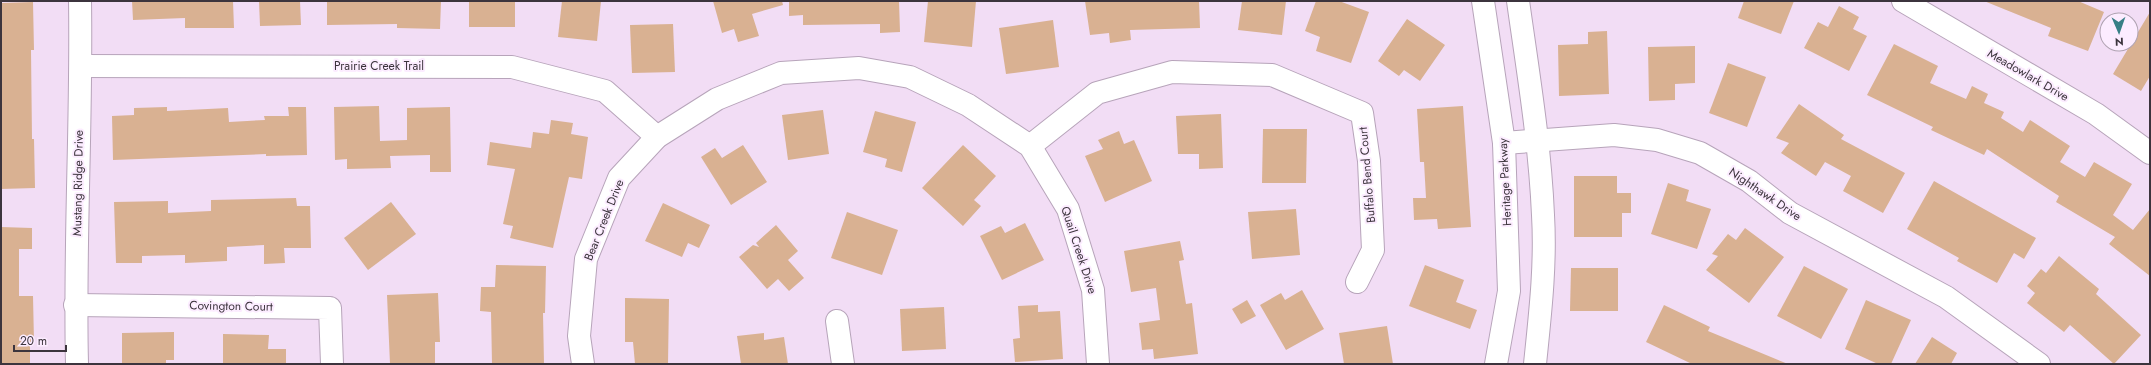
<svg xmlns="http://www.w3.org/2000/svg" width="2151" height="365" font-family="Jost,sans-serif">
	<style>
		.building { fill: #d9b192 }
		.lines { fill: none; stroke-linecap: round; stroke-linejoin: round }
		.minor-casing { stroke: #b7a4ba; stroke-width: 24 }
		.major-casing { stroke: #b7a4ba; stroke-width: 24 }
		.minor { stroke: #fff; stroke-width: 22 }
		.major { stroke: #fff; stroke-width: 22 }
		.labels { text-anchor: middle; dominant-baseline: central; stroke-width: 4; stroke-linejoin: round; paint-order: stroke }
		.street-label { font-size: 12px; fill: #3c343d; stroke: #fcecff }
	</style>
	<rect width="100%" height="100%" fill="#f2ddf5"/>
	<g class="building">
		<polygon points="132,1 233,1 234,28 185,28 185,18 133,20"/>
		<polygon points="259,1 300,1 301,25 260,26"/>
		<polygon points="327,1 441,1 440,29 397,28 397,24 327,25"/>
		<rect x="469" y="1" width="46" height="26"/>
		<polygon points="562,1 601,1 597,41 558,37"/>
		<polygon points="713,1 782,1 783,5 752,14 759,36 738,42 734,29 722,33"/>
		<polygon points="789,1 899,1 900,32 880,33 880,24 803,25 803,15 789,16"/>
		<polygon points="928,1 976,1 972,47 924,42"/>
		<polygon points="1085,1 1199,1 1200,28 1130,30 1131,40 1110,43 1109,33 1090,35"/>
		<polygon points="1242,1 1286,1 1282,35 1238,30"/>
		<polygon points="1316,1 1339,1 1369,12 1351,63 1316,51 1320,37 1305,31"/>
		<polygon points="1744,1 1794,1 1781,34 1738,18"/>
		<polygon points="1984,1 2078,1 2104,12 2088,51 2048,36 2051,28"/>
		<polygon points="33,2 34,50 31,50 32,139 34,139 35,188 1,189 1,3"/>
		<polygon points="1839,6 1859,17 1853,29 1867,36 1849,71 1804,48 1818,22 1828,27"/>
		<polygon points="2150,12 2150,76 2141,91 2113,74"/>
		<polygon points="1407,19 1445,45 1420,81 1404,70 1399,76 1378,61"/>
		<polygon points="1053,20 1059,67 1006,74 999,28"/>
		<polygon points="673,24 675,72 632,73 630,25"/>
		<polygon points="1607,31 1609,94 1559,96 1558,45 1588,44 1588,32"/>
		<polygon points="1894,44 1938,66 1930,83 1966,99 1972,86 1988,94 1984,103 2004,112 2001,118 2023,132 2030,120 2070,146 2060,162 2085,177 2094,162 2132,184 2113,215 2133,230 2150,209 2150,276 2109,244 2115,237 2056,202 2059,196 1987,149 1984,155 1931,130 1933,127 1867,95"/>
		<polygon points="1695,46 1695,83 1675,84 1675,100 1649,101 1648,47"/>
		<polygon points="1728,63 1766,77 1747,127 1709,113"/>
		<polygon points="1799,104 1844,135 1841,139 1905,173 1883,213 1843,191 1851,176 1825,162 1816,176 1781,153 1789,143 1776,138"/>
		<polygon points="379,106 380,141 407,140 407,108 450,107 451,172 430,172 430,155 390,156 391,168 347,169 347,159 335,160 334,107"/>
		<polygon points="1463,106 1471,227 1438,229 1437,219 1414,220 1413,198 1426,198 1424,162 1420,162 1417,109"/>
		<polygon points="167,107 167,111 228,108 229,122 265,120 264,116 289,116 288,107 306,107 307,155 266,156 266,154 113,160 112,116 134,115 134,108"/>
		<polygon points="823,110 829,154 788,160 782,115"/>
		<polygon points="875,111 916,122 902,172 885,167 887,159 863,152"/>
		<polygon points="1221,114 1223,168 1199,169 1199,154 1178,154 1176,116"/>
		<polygon points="551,120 573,123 571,134 588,137 582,179 569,177 553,248 510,238 513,226 503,224 515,169 487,165 490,142 531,148 533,132 549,134"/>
		<polygon points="1263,129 1307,129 1306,183 1262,183"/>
		<polygon points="1119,131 1124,144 1134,140 1152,181 1105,202 1085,156 1103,149 1098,140"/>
		<polygon points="743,145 767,182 731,205 701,157 715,148 722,158"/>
		<polygon points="963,145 996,176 974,200 981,206 963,226 922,188"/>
		<polygon points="1574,176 1617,176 1617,193 1631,193 1631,213 1622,213 1622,237 1574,237"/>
		<polygon points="1934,181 2036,238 2024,259 2014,253 1997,283 1957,261 1959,258 1907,229"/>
		<polygon points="1668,183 1689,190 1686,201 1711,209 1697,249 1651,234"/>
		<polygon points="296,198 297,206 310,206 311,248 284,248 285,263 264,264 264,245 227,247 227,261 185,263 185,255 142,256 142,263 116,263 114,202 168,201 168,213 211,211 211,200"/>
		<polygon points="391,202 416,234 368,270 344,238"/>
		<polygon points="663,203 710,225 699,248 688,243 682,257 645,241"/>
		<polygon points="1296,209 1300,255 1252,259 1248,212"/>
		<polygon points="847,212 898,230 882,275 831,258"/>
		<polygon points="1025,223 1044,260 1002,280 980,236 1001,226 1005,233"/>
		<polygon points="776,225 798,251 788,260 804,278 789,291 778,279 767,289 739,257 753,245 759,247 756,243"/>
		<polygon points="1,227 32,228 32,249 19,249 19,296 33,296 34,342 30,342 30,364 1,364"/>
		<polygon points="1745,228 1784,257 1749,303 1706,270 1718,256 1712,254 1728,234 1736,240"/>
		<polygon points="1180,241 1184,260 1179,261 1186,304 1192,303 1198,354 1154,359 1153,349 1142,350 1139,323 1160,320 1156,288 1131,292 1124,251"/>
		<polygon points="2059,256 2099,289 2096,294 2141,335 2114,364 2070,325 2064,332 2027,303 2035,293 2027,286 2041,269 2046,273"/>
		<polygon points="496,265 546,266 545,313 543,313 544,364 492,364 491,312 480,311 481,287 495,287"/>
		<polygon points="1425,265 1464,280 1456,302 1477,310 1470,329 1409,306"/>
		<polygon points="1804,266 1848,289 1821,339 1777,316"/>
		<polygon points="1571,268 1618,268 1618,311 1570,311"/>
		<polygon points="1302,290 1324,329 1286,350 1260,305 1281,293 1285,300"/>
		<polygon points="438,293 440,342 435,342 435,364 390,364 387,295"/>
		<polygon points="625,298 669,299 668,364 635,364 633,342 625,342"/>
		<polygon points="1247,300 1256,316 1241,324 1232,309"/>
		<polygon points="1866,300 1911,320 1891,364 1878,364 1845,349"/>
		<polygon points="1038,305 1038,312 1060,311 1063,359 1015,362 1013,339 1020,338 1018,306"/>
		<polygon points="1664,305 1710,327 1708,331 1788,364 1692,364 1646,342"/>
		<polygon points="944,307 946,349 902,351 900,309"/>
		<polygon points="1387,326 1393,364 1344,364 1339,333"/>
		<polygon points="174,332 174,360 166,360 166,364 122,364 122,333"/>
		<polygon points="764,333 764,340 784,337 788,364 741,364 737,336"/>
		<polygon points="223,334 269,335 268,349 286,349 286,364 223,364"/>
		<polygon points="1932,337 1957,353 1951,364 1915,364"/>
	</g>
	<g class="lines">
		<g class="minor-casing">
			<g id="minor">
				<polyline points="1903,1 2096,114 2150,153"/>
				<polyline points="81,66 512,67 605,91 657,137"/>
				<polyline points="1504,143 1614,135 1657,140 1700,153 1749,181 1790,213 1946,297 2039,364"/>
				<polyline points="1030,146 1097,93 1172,72 1272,75 1362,113 1369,161 1373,250 1357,282"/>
				<polyline points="75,305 330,308 332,364"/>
				<polyline points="837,321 843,364"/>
				<path d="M77,364c-3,-121 5,-242 3,-363"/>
				<polyline points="583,364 579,336 586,259 619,178 657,137 717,99 781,73 859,68 910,77 968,105 1030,146 1068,209 1093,290 1098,364"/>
			</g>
		</g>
		<g class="major-casing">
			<g id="major">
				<polyline points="1483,1 1504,143 1509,291 1496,364"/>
				<path d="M1518,1c10,71 22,143 25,214 3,50 -3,100 -8,149"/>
			</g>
		</g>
		<use href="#minor" class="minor"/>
		<use href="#major" class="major"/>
	</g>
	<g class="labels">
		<g class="street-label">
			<text x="379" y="66">Prairie Creek Trail</text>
			<text transform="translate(2028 75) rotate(30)">Meadowlark Drive</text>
			<text transform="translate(1367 175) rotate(-95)">Buffalo Bend Court</text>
			<text transform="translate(1505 182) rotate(-93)">Heritage Parkway</text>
			<text transform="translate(78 183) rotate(-89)">Mustang Ridge Drive</text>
			<text transform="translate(1765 194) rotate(34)">Nighthawk Drive</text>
			<text transform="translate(604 220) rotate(-68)">Bear Creek Drive</text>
			<text transform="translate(1079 250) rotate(72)">Quail Creek Drive</text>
			<text transform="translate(231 306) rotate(1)">Covington Court</text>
		</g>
	</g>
	<rect width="2151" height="365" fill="none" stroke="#3c343d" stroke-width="4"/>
	<g transform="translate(2119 32) rotate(178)"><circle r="19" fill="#fcecff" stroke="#afa2b1"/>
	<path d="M0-3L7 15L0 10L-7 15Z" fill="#377f86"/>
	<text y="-6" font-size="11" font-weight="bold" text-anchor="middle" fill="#3c343d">N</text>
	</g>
	<path d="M14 345v6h52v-6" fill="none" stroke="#3c343d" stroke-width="2"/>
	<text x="20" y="345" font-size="12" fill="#3c343d" stroke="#fcecff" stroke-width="3" paint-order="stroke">20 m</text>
</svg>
